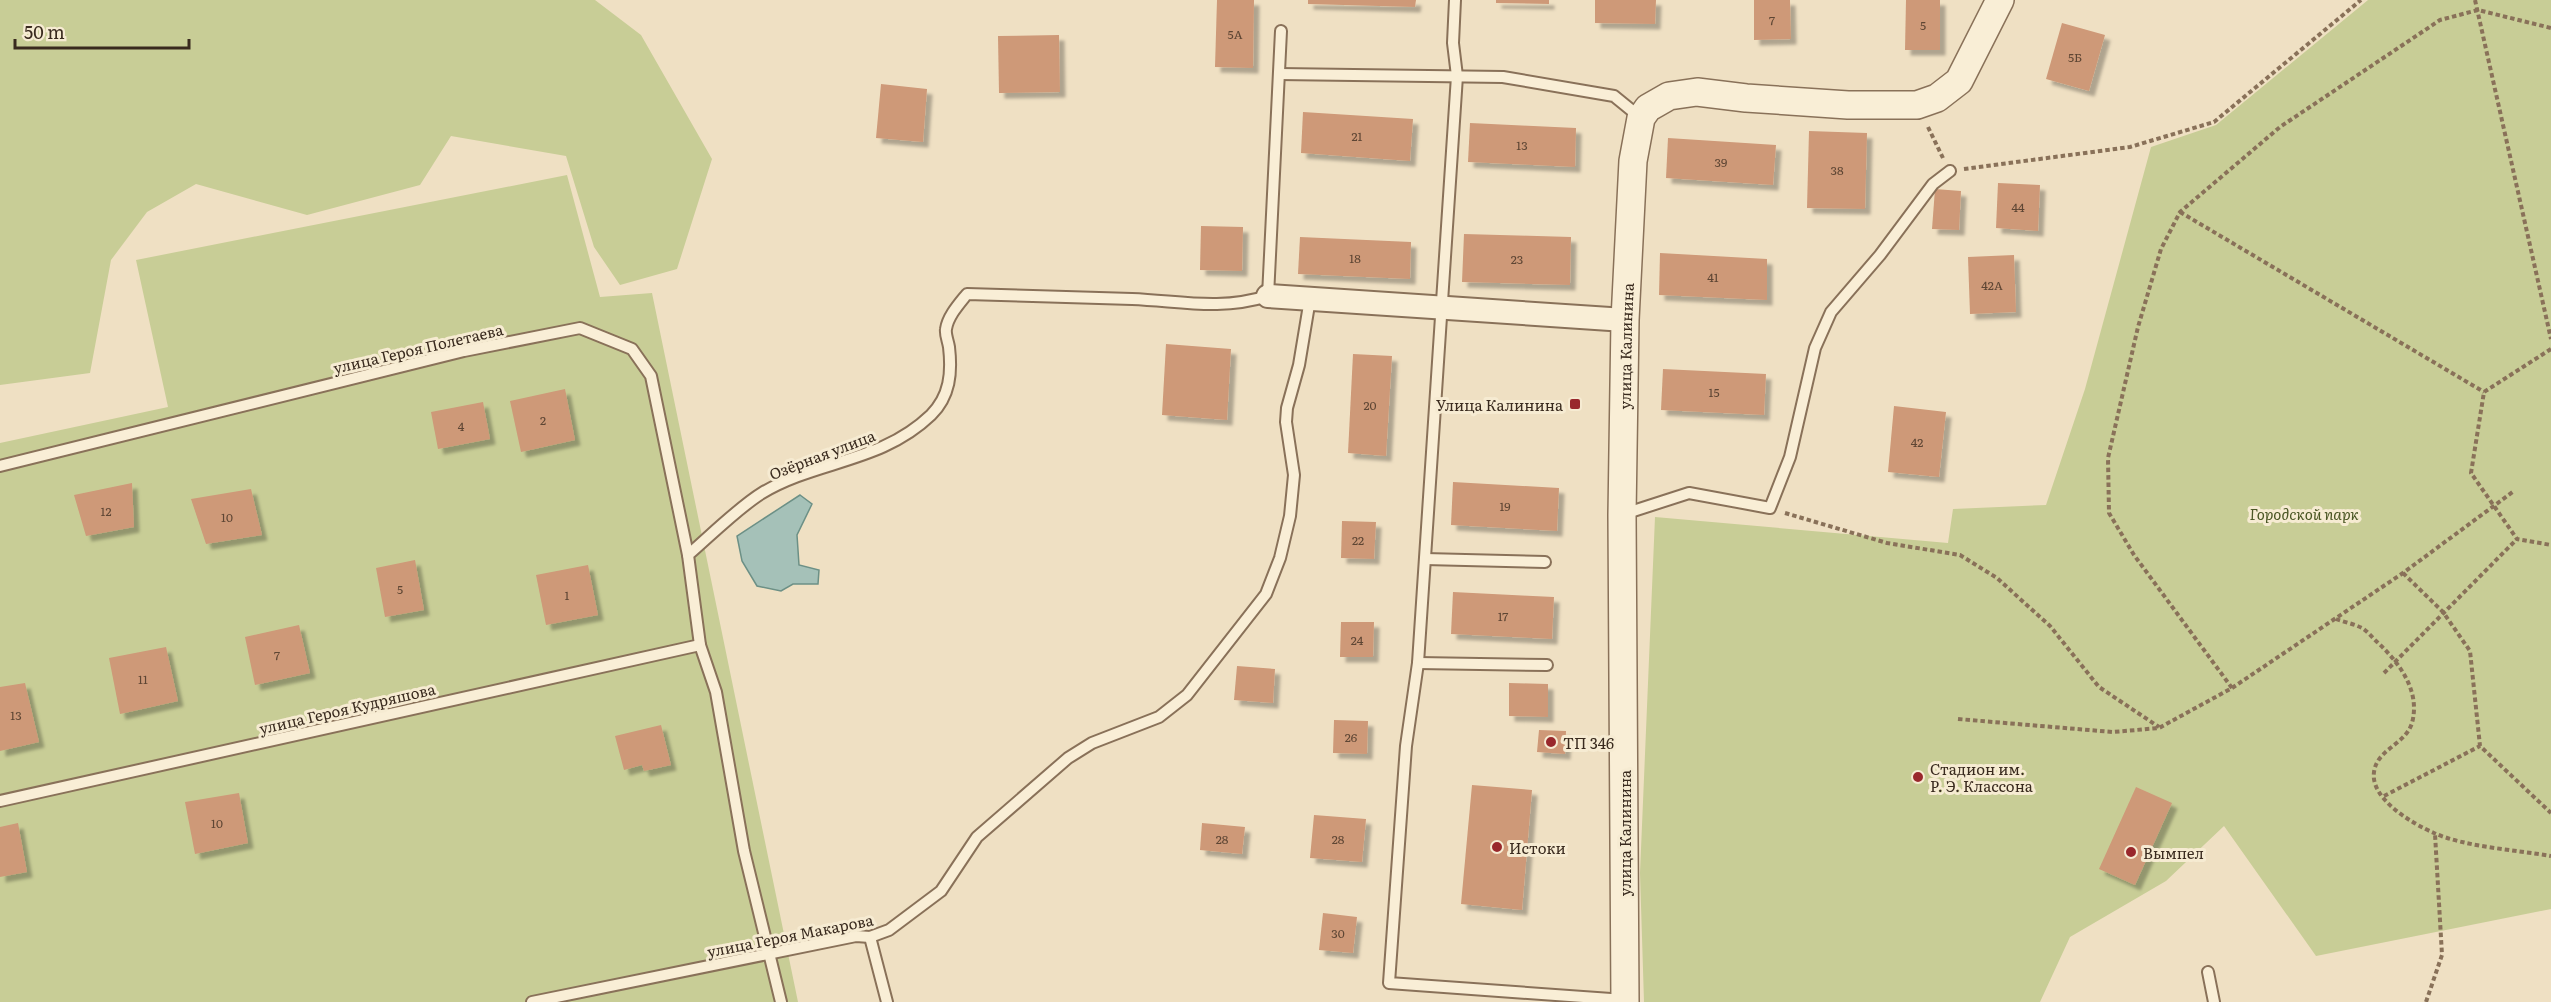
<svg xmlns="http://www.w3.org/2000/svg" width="2551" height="1002" font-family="Literata,serif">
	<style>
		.green { fill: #c8cd96 }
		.water { fill: #a5c1b8; stroke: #6c9086; stroke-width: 1.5 }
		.building { fill: #ce9978; filter: url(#shadow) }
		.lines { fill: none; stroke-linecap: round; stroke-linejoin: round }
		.service-casing { stroke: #897159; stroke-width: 14 }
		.minor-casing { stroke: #897159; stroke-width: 26 }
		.tertiary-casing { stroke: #897159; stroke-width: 30 }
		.path { stroke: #897159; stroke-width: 4; stroke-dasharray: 4.5 3; stroke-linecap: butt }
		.service { stroke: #f9eed6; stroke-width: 10 }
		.minor { stroke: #f9eed6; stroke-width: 22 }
		.tertiary { stroke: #f9eed6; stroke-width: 27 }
		.poi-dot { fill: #99282c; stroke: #f6ebd2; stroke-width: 2 }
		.labels { text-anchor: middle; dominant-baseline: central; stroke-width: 6; stroke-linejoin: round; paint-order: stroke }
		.number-label { font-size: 12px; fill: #5e4634 }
		.street-label { font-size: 15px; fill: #392a1e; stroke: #f6ebd2 }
		.poi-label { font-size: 15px; fill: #392a1e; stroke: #f6ebd2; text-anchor: start }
		.park-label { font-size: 15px; font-style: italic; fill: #4a5624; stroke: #f6ebd2 }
	</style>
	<defs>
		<filter id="shadow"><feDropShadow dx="5.5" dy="5.5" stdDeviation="1.5" flood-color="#0004"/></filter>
	</defs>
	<rect width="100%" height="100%" fill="#efe0c3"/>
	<g class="green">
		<polygon points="0,0 595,0 641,35 712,159 677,269 620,285 594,247 566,156 451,136 420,185 307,215 196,184 147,212 111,260 90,373 0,385"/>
		<polygon points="2368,0 2551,0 2551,909 2316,956 2224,826 2166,881 2070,937 2040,1002 1644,1002 1640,873 1655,517 1948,543 1953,509 2046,505 2085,389 2151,147 2216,125"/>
		<polygon points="567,175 600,297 652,293 798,1002 0,1002 0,443 168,407 136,260"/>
	</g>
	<polygon class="water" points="800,495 812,504 797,535 799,565 819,570 818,584 793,584 781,591 757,586 742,561 737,536"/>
	<g class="building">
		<polygon points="1217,0 1254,0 1253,68 1215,67"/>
		<polygon points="1308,0 1416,0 1415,7 1308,4"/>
		<polygon points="1496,0 1549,0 1549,4 1496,3"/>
		<polygon points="1595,0 1656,0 1655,24 1595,23"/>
		<polygon points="1754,0 1790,0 1791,39 1754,40"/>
		<polygon points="1906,0 1940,0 1940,50 1905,50"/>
		<polygon points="2062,23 2105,35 2089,91 2046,79"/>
		<polygon points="1059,35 1060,92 999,93 998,36"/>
		<polygon points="881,84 927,89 923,142 876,138"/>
		<polygon points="1303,112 1413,119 1410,161 1301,153"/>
		<polygon points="1470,123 1576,128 1575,167 1468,162"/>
		<polygon points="1809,131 1867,133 1865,209 1807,208"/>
		<polygon points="1668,138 1776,145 1773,185 1666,178"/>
		<polygon points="1998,183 2040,185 2038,231 1996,228"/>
		<polygon points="1935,189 1961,191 1959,230 1932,229"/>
		<polygon points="1201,226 1243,227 1242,271 1200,270"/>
		<polygon points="1464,234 1571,237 1570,285 1462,282"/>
		<polygon points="1300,237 1411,242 1410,279 1298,274"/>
		<polygon points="1660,253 1767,259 1767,300 1659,295"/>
		<polygon points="2014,255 2016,312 1970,314 1968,257"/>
		<polygon points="1166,344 1231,349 1227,420 1162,415"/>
		<polygon points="1353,354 1392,356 1386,456 1348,453"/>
		<polygon points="1663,369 1766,374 1764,415 1661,410"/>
		<polygon points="565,389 575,440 521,452 510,401"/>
		<polygon points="483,402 490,439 438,449 431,412"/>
		<polygon points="1894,406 1946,412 1939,477 1888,472"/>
		<polygon points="1453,482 1559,488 1557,531 1451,525"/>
		<polygon points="132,483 134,527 86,536 74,495"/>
		<polygon points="251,489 262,535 206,544 191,499"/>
		<polygon points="1342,521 1376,522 1374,559 1341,558"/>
		<polygon points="415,560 424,610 385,617 376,568"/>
		<polygon points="588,565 598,615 546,625 536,575"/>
		<polygon points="1453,592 1554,597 1552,639 1451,634"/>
		<polygon points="1341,622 1374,622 1373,657 1340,657"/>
		<polygon points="299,625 310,673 255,685 245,637"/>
		<polygon points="166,647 178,701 120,714 109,658"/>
		<polygon points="1237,666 1275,669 1273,703 1234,700"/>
		<polygon points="25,683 39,742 0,751 0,687"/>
		<polygon points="1509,683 1548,684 1548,717 1509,716"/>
		<polygon points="1334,720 1368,721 1367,754 1333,753"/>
		<polygon points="661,725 671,765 644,771 642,765 624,770 615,736"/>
		<polygon points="1539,730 1566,731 1565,754 1537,752"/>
		<polygon points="1472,785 1532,790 1522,910 1461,904"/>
		<polygon points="2136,787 2172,803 2135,885 2099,869"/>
		<polygon points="239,793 248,843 195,854 185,802"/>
		<polygon points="1314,815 1366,819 1362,862 1310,858"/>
		<polygon points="18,823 27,872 0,877 0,827"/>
		<polygon points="1202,823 1245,827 1242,854 1200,850"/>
		<polygon points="1323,913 1357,917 1353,953 1319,950"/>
	</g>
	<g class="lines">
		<g class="service-casing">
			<g id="service">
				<polyline points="1455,0 1453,43 1457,76 1418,663 1406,746 1389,983 1625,1000"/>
				<polyline points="1279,74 1503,77 1614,96 1641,118"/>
				<polyline points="0,466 464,351 580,328 632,349 651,376 688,555"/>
				<polyline points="1624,514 1689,493 1770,508 1790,457 1815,348 1831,312 1880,255 1933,184 1950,171"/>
				<polyline points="1425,559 1545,562"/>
				<polyline points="1418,663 1547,665"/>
				<polyline points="0,801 700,645"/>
				<polyline points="870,937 887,1002"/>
				<polyline points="2208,972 2214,1002"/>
				<polyline points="532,1002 856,936 870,937 889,930 941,891 977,837 1068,758 1092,743 1159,717 1187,695 1266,594 1280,558 1290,516 1294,475 1286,422 1287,408 1299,365 1310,299"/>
				<path d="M781,1002l-37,-151 -28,-159 -16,-47 -12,-90c21,-18 51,-48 74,-62 55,-33 119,-30 169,-78 19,-19 21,-42 18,-68 -1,-6 -4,-13 -3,-18 2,-13 13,-25 21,-35 55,2 110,3 165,5 49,2 87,12 136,-3l13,-265"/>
			</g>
		</g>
		<g class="minor-casing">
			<polyline id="minor" points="1268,296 1625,320"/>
		</g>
		<g class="tertiary-casing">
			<g id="tertiary">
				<path id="s1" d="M1625,1002l-3,-487 3,-195 8,-159 8,-43 7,-10 21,-12 28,-4 49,6 102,7h69l20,-7 22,-17 41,-81"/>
			</g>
		</g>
		<g class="path">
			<polyline points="2475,0 2551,339"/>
			<polyline points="1928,127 1943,158"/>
			<polyline points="1964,169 2130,147 2214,122 2361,0"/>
			<polyline points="2180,212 2484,392"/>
			<polyline points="2551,349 2484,392 2471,473 2517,539 2551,545"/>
			<polyline points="1785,513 1887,543 1960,555 1997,578 2050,626 2099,687 2159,727"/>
			<polyline points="2403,573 2443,612 2470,651 2480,746 2551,813"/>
			<path d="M2336,619c8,3 18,5 26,9 5,3 9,8 13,12 23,21 46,50 37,83 -7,22 -35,26 -38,49 -4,27 39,52 60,61 31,14 83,17 117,23"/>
			<polyline points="2384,673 2517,539"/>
			<polyline points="2232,688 2134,555 2109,513 2108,458 2138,327 2161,249 2180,212 2280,127 2440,20 2478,10 2551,28"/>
			<polyline points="1958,719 2113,732 2159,728 2232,688 2403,573 2514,491"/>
			<polyline points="2384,796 2480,746"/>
			<polyline points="2426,1002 2442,955 2435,834"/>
		</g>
		<use href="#service" class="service"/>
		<use href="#minor" class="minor"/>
		<use href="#tertiary" class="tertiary"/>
	</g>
	<g class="poi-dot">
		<rect x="1569" y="398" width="12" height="12" rx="3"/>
		<circle cx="1551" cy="742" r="6"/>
		<circle cx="1918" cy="777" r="6"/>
		<circle cx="1497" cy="847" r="6"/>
		<circle cx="2131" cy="852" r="6"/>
	</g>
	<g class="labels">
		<g class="number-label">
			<text x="1772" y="20">7</text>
			<text x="1923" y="25">5</text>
			<text x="1235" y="34">5А</text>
			<text x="2075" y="57">5Б</text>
			<text x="1357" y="136">21</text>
			<text x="1522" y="145">13</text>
			<text x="1721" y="162">39</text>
			<text x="1837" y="170">38</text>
			<text x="2018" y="207">44</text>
			<text x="1355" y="258">18</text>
			<text x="1517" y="259">23</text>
			<text x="1713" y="277">41</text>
			<text x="1992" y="285">42А</text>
			<text x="1714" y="392">15</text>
			<text x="1370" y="405">20</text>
			<text x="543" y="420">2</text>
			<text x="461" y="426">4</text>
			<text x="1917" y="442">42</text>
			<text x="1505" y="506">19</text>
			<text x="106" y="511">12</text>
			<text x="227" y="517">10</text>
			<text x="1358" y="540">22</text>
			<text x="400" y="589">5</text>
			<text x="567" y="595">1</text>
			<text x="1503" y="616">17</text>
			<text x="1357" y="640">24</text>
			<text x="277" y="655">7</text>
			<text x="143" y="679">11</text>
			<text x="16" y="715">13</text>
			<text x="1351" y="737">26</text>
			<text x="217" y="823">10</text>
			<text x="1222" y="839">28</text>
			<text x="1338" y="839">28</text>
			<text x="1338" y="933">30</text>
		</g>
		<g class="street-label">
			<text stroke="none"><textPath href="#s1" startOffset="656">улица Калинина</textPath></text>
			<text transform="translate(418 348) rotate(-13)">улица Героя Полетаева</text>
			<text transform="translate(822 454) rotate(-21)">Озёрная улица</text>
			<text transform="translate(347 708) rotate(-13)">улица Героя Кудряшова</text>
			<text transform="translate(1624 833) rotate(-90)">улица Калинина</text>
			<text transform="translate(790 935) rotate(-11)">улица Героя Макарова</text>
		</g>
		<g class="poi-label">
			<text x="1563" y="404" text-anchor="end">Улица Калинина</text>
			<text x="1563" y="742">ТП 346</text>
			<text x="1930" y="768">Стадион им.<tspan x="1930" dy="17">Р. Э. Классона</tspan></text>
			<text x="1509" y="847">Истоки</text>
			<text x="2143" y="852">Вымпел</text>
		</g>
		<g class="park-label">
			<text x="2304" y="513">Городской парк</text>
		</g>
	</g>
	<path d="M15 39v9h174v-9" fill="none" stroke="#392a1e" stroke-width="3"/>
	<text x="24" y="39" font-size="18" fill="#392a1e" stroke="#f6ebd2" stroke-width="4.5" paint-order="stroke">50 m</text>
</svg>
